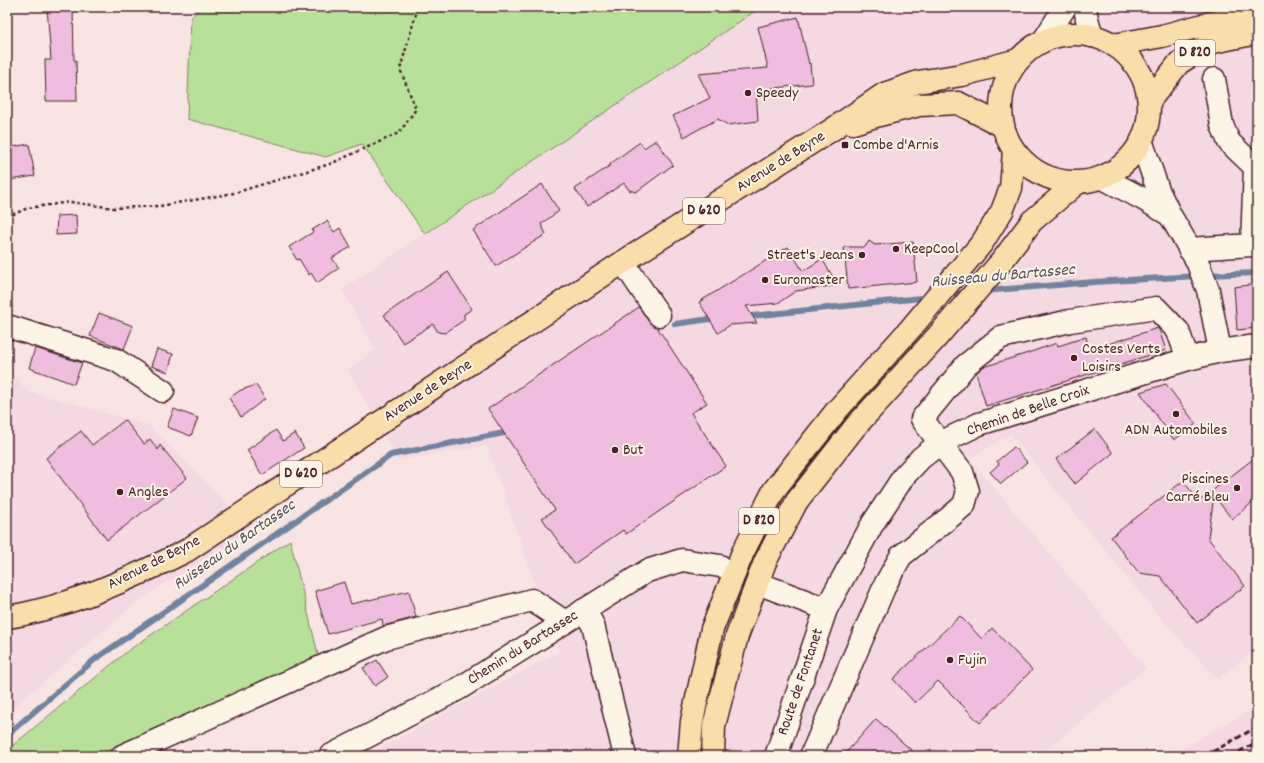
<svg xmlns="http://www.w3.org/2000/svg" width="1264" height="763" font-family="Dekko,sans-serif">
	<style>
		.built { fill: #f5d9e2 }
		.green { fill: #b9e09b; stroke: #828063 }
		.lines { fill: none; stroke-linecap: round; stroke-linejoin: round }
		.stream { stroke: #72839f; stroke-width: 6 }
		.building { fill: #efbedf; stroke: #4a1f2b }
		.minor-casing { stroke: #4a1f2b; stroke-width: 25 }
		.major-casing { stroke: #4a1f2b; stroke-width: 25 }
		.path { stroke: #4a1f2b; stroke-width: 2.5; stroke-dasharray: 3 3; stroke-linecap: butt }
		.minor { stroke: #fcf5e5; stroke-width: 22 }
		.major { stroke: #f9deab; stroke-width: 22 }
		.rail { stroke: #4a1f2b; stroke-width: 3; stroke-dasharray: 6 3; stroke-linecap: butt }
		.poi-dot { fill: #4a1f2b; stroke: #fcf5e5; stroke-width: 1.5 }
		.labels { text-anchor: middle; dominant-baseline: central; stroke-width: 4; stroke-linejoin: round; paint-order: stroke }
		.shield { fill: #fcf5e5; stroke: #7f5f63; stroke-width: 1 }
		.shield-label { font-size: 15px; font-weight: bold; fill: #4a1f2b }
		.poi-label { font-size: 16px; fill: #4a1f2b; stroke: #fcf5e5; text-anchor: start }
		.street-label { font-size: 16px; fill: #4a1f2b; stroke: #fcf5e5 }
		.water-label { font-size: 17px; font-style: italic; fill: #5e5165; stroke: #fcf5e5 }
	</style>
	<rect width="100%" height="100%" fill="#f8e4e3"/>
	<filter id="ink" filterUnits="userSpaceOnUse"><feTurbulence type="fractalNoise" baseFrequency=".025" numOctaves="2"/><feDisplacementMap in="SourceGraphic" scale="8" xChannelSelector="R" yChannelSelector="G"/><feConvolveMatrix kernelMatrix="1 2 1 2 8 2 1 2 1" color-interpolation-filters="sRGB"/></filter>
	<g filter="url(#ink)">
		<g class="built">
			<polygon points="761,7 1257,7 1257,648 1218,679 1167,626 1010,434 970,459 1146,668 1039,756 365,756 559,652 487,446 398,460 348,370 375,350 342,289"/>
			<polygon points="7,366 27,391 149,425 253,529 142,598 7,713 7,546 9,543 9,531 7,528"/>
			<polygon points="1257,706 1257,756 1169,756 1250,710"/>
		</g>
		<g class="green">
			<polygon points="200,7 761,7 425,234 362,144 326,157 187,119 191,18"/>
			<polygon points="290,540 319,658 95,756 7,756 7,750 129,650"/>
		</g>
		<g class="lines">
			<g class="stream">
				<polyline points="1207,275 1257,273"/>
				<polyline points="983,291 1094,282 1197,276"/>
				<polyline points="945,295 966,293"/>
				<polyline points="752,316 930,297"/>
				<polyline points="675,324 710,319"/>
				<polyline points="7,735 94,660 391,455 504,433"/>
			</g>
		</g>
		<g class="building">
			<polygon points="47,7 73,7 74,60 76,60 77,101 46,101 45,60 51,60"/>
			<polygon points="798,17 809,64 810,63 812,84 756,90 758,121 728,125 718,119 684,137 673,116 710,98 698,74 768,68 758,27"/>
			<polygon points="656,140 673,165 636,192 629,190 624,183 587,207 575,189 611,165 610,164 640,142 644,148"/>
			<polygon points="29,144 35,176 9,180 7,171 7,148"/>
			<polygon points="542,184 559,211 541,224 546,234 496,266 473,230"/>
			<polygon points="76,215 77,234 56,235 57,216"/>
			<polygon points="327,221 334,232 340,228 351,247 332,258 339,268 317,283 311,273 309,275 299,259 297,260 289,247 313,232 312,230"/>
			<polygon points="869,241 875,245 913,242 917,282 848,289 844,247 865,247"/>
			<polygon points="788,247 803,271 822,259 838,285 796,291 778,303 746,306 757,323 730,325 718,333 699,302"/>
			<polygon points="448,272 472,309 464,314 464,320 445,333 438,332 433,324 403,343 384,315"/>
			<polygon points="1257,284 1257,328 1237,330 1234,287"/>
			<polygon points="639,307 649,322 653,326 657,327 707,403 691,413 726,466 626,534 623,530 574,564 542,518 555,510 488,409"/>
			<polygon points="99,313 133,326 124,349 90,336"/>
			<polygon points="1158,328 1159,330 1166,350 986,406 976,373 983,367 1025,354 1057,343 1058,346 1086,337 1089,350"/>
			<polygon points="35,348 82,363 74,384 29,368"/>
			<polygon points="157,349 173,354 168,372 151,366"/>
			<polygon points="1166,384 1196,424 1174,440 1140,392"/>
			<polygon points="256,385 265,399 241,417 229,398 241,390"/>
			<polygon points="174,409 198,418 191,436 167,427"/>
			<polygon points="125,420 144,444 150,439 158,450 160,445 187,478 107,540 46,458 81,431 92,445"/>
			<polygon points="1095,429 1113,453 1075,484 1056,459"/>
			<polygon points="276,430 283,441 295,433 304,448 262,475 247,450"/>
			<polygon points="1014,447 1027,462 1001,484 990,472 999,464 997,461"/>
			<polygon points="1257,456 1257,499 1232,519 1214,496 1208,538 1245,586 1197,623 1160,576 1139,573 1111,537 1183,481 1199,501"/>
			<polygon points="344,582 351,604 409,591 416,617 383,626 382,619 328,634 315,591"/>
			<polygon points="960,616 982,639 992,628 1032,670 980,723 938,681 915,703 893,679"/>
			<polygon points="377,660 388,677 375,686 363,668"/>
			<polygon points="876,719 918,756 843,756"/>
		</g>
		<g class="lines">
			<g class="minor-casing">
				<g id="minor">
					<polyline points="1085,7 1087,19 1092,36"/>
					<polyline points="1044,40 1065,7"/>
					<polyline points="1214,79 1222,125 1229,142 1255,167"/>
					<polyline points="1142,143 1158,190 1170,215 1197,261 1208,290 1220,351"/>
					<polyline points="1103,178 1145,200 1170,215"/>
					<polyline points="1189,249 1252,245 1255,167 1257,166"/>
					<polyline points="623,262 659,315"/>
					<polyline points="7,326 116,360 163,391"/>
					<polyline points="768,587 826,609"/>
					<polyline points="584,610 593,625 625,756"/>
					<polyline points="122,756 386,638 532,600 565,622"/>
					<polyline points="330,756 460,688 647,571 682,560 720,566"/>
					<polyline points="776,756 826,609 873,523 904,476 921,458 940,443 979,424 1188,359 1220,351 1257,346"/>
					<polyline points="811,756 886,583 901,556 950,517 964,505 968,491 962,472 922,419 966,365 1001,337 1070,321 1156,308 1178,331 1188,359"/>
				</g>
			</g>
			<g class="major-casing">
				<g id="major">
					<circle cx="1075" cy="108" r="74"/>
					<polyline points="1114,45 1162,36 1230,18 1257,14"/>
					<polyline points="1150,100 1179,63 1213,42 1257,33"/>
					<polyline points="853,123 879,115 919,105 958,103 1003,126"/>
					<path d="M7,617c16,-2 30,-6 45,-10 47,-14 90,-34 134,-56l437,-289 210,-133 51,-35 34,-12 44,-7 56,-15"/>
					<polyline points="689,756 692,721 712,629 743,552 774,490 837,410 911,328 982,243 1002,211 1011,188 1014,151"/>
					<polyline points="713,756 714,726 737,636 765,562 797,501 855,427 936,338 1002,261 1032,221 1077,183"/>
				</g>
			</g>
			<polyline class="path" points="7,217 28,208 70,202 114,208 160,206 234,193 330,164 399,133 416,109 400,69 418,7"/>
			<use href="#minor" class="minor"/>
			<use href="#major" class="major"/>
			<g class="rail">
				<polyline points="1205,756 1257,727"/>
				<polyline points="1231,756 1257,742"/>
			</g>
		</g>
	</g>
	<g class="poi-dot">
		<circle cx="748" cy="93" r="4"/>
		<rect x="841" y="141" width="8" height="8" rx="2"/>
		<circle cx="896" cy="249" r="4"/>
		<circle cx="862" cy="255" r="4"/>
		<circle cx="765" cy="280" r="4"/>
		<circle cx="1074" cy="358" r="4"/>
		<circle cx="1176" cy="414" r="4"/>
		<circle cx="615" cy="450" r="4"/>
		<circle cx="1237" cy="488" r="4"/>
		<circle cx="120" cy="492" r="4"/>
		<circle cx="950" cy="660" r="4"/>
	</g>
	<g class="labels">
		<g class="shield">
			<rect x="1175" y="40" width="40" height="26" rx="3"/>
			<rect x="683" y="198" width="42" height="26" rx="3"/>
			<rect x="280" y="461" width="42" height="26" rx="3"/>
			<rect x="739" y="508" width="40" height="26" rx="3"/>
		</g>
		<g class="shield-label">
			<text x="1195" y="53">D 820</text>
			<text x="704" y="211">D 620</text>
			<text x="301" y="474">D 620</text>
			<text x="759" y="521">D 820</text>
		</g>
		<g class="poi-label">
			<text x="756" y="93">Speedy</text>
			<text x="853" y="145">Combe d'Arnis</text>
			<text x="904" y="249">KeepCool</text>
			<text x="854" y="255" text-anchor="end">Street's Jeans</text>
			<text x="773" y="280">Euromaster</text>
			<text x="1082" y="349">Costes Verts<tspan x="1082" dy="18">Loisirs</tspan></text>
			<text x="1176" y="430" text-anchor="middle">ADN Automobiles</text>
			<text x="623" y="450">But</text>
			<text x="1229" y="479" text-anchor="end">Piscines<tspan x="1229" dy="18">Carré Bleu</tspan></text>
			<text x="128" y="492">Angles</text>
			<text x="958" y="660">Fujin</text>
		</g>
		<g class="street-label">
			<text transform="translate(781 162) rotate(-32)">Avenue de Beyne</text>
			<text transform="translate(428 391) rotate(-33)">Avenue de Beyne</text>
			<text transform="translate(1028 411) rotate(-19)">Chemin de Belle Croix</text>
			<text transform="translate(154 563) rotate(-27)">Avenue de Beyne</text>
			<text transform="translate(523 648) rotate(-32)">Chemin du Bartassec</text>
			<text transform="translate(801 682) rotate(-71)">Route de Fontanet</text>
		</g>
		<g class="water-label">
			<text transform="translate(1003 277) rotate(-5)">Ruisseau du Bartassec</text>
			<text transform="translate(235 546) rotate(-35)">Ruisseau du Bartassec</text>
		</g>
	</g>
	<rect width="1264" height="763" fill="none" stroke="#fcf5e5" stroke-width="24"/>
	<rect x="12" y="12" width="1240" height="739" fill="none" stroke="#4a1f2b" stroke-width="1.5" filter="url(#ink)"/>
</svg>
